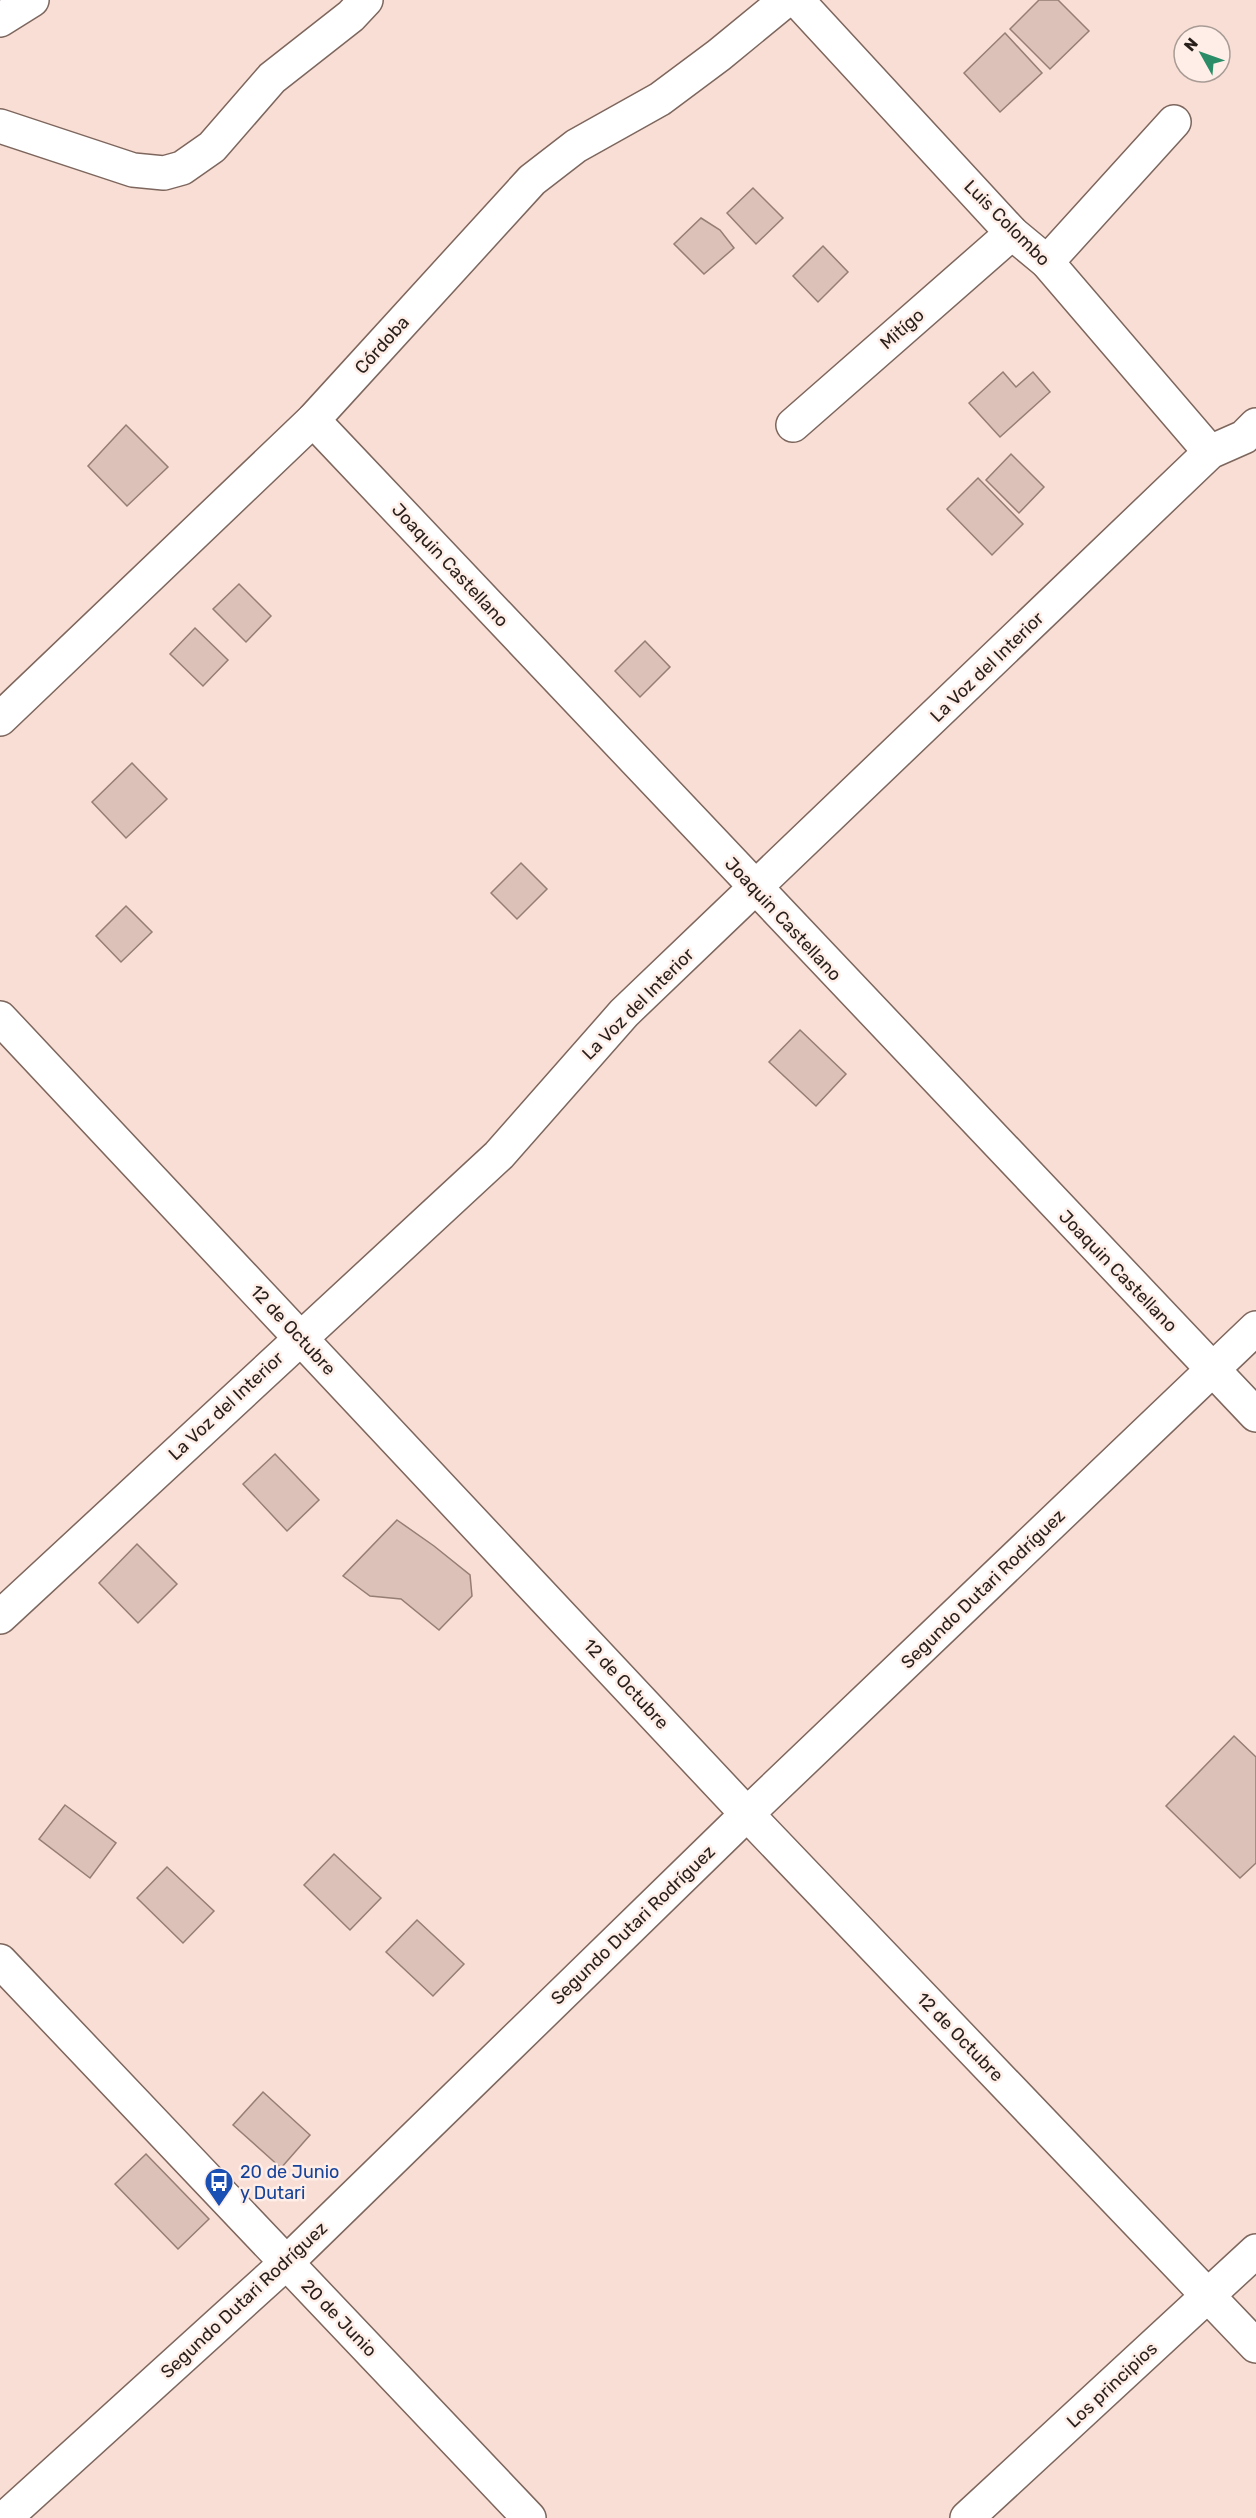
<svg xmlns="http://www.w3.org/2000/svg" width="1256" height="2518" font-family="Rubik,sans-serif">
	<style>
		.building { fill: #dbc1b7; stroke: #967e74; stroke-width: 1.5 }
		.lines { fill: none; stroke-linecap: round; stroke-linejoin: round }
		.minor-casing { stroke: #7d665d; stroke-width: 36 }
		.minor { stroke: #fff; stroke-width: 33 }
		.labels { text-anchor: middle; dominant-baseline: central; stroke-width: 5; stroke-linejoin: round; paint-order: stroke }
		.street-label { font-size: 18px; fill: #281f1b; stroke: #feeee7 }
		.transit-label { font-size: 18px; fill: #164399; stroke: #feeee7; text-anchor: start }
	</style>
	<rect width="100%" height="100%" fill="#f8ded4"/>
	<g class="building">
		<polygon points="1039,0 1058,0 1089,31 1050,69 1010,29"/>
		<polygon points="1005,33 1042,73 1000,112 964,73"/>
		<polygon points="753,188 783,218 756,244 727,213"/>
		<polygon points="701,218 720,230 734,248 704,274 674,244"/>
		<polygon points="823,246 848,272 818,302 793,276"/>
		<polygon points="1003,372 1016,387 1033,372 1050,392 1000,437 969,403"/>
		<polygon points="126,425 168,467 127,506 88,466"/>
		<polygon points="1011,454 1044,487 1019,513 986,480"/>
		<polygon points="978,478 1023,524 992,555 947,509"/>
		<polygon points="239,584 271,616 246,642 213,609"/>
		<polygon points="195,628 228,660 203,686 170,654"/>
		<polygon points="645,641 670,667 640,697 615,671"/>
		<polygon points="132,763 167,799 126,838 92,802"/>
		<polygon points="521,863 547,889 517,919 491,893"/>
		<polygon points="126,906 152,932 121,962 96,936"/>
		<polygon points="800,1030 846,1074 816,1106 769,1062"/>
		<polygon points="275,1454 319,1500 287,1531 243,1484"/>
		<polygon points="397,1520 434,1546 470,1575 472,1596 439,1630 401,1599 370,1596 343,1576"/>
		<polygon points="137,1544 177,1584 138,1623 99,1583"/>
		<polygon points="1234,1736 1256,1757 1256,1863 1240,1878 1166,1806"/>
		<polygon points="65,1805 116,1843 90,1878 39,1839"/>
		<polygon points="334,1854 381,1898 350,1930 304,1885"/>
		<polygon points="167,1867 214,1911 183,1943 137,1898"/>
		<polygon points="417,1920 464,1964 433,1996 386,1952"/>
		<polygon points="263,2092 310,2135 281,2168 233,2125"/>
		<polygon points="146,2154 209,2219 178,2249 115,2184"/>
	</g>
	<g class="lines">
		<g class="minor-casing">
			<g id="minor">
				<polyline points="797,0 1012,233 1047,262 1210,452"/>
				<polyline points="0,20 32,0"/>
				<polyline points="0,126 133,170 164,173 182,168 212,147 272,78 351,16 366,0"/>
				<polyline points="1047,262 1174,122"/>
				<polyline points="313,420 1256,1415"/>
				<polyline points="793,425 1012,233"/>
				<polyline points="0,719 313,420 532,180 576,146 660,99 719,55 786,0"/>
				<polyline points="0,1018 747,1814 1256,2346"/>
				<polyline points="0,1617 499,1155 624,1013 1210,452 1244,437 1256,425"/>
				<polyline points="0,1961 529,2518"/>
				<polyline points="5,2518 286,2263 747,1814 1256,1328"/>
				<polyline points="967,2518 1256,2251"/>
			</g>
		</g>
		<use href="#minor" class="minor"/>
	</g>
	<defs>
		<g id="bus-pin" transform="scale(1.5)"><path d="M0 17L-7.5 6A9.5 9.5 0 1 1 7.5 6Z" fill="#1a4fb4" stroke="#feeee7"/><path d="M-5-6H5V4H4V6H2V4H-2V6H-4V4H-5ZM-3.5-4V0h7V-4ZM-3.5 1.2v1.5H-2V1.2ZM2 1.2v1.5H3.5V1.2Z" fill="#fff"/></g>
	</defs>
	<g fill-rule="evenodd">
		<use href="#bus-pin" x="219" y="2182"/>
	</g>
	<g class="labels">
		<g class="street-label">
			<text transform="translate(1007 223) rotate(45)">Luis Colombo</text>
			<text transform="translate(902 329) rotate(-41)">Mitígo</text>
			<text transform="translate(382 345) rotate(-48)">Córdoba</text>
			<text transform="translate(450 565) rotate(47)">Joaquin Castellano</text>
			<text transform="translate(987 667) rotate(-44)">La Voz del Interior</text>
			<text transform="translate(783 919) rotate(47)">Joaquin Castellano</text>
			<text transform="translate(638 1004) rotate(-45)">La Voz del Interior</text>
			<text transform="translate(1118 1271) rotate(46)">Joaquin Castellano</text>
			<text transform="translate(293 1330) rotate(47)">12 de Octubre</text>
			<text transform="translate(226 1406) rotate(-43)">La Voz del Interior</text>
			<text transform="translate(983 1589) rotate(-44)">Segundo Dutari Rodríguez</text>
			<text transform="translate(626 1684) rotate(47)">12 de Octubre</text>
			<text transform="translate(633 1925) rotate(-44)">Segundo Dutari Rodríguez</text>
			<text transform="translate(960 2037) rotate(46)">12 de Octubre</text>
			<text transform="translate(244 2300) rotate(-43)">Segundo Dutari Rodríguez</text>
			<text transform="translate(339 2318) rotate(46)">20 de Junio</text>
			<text transform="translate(1112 2385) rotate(-43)">Los principios</text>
		</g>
		<g class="transit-label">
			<text x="240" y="2172">20 de Junio<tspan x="240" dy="21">y Dutari</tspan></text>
		</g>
	</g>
	<g transform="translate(1202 54) rotate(310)"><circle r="28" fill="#feeee7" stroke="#a89b95" stroke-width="1.5"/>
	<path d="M0-4.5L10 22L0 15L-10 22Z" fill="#2b8d67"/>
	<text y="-9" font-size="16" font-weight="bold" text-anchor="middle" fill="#281f1b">N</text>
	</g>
</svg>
